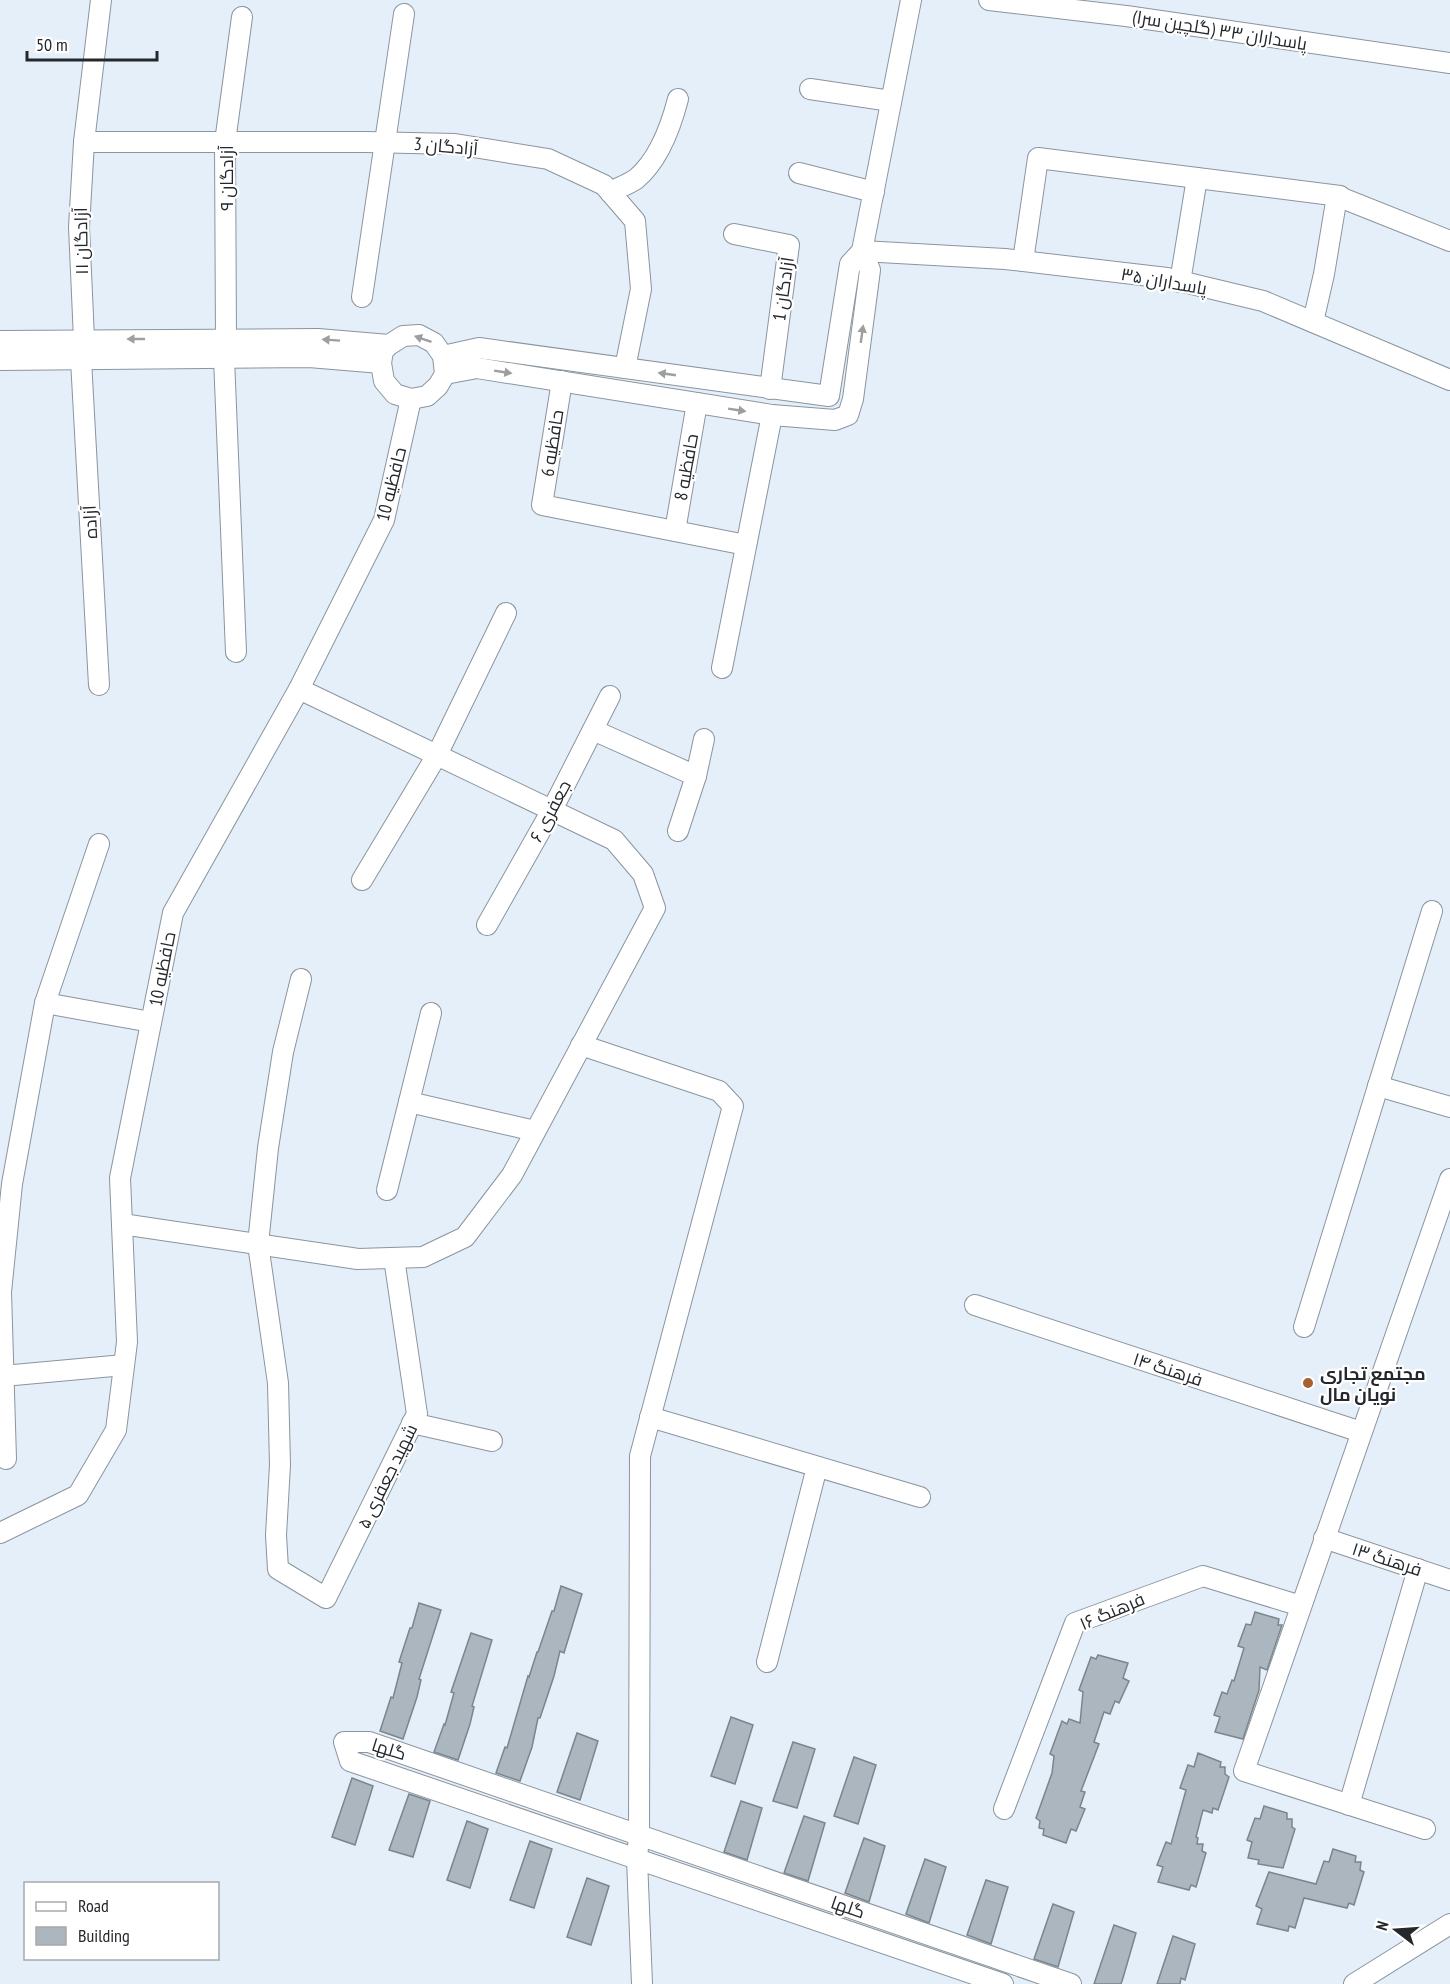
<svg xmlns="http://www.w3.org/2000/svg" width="1450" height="1984" font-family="'PT Sans Narrow',Cairo,sans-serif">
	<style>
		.building { fill: #abb6bf; stroke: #7a858d; stroke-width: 1.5 }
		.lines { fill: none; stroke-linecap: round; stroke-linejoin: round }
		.minor-casing { stroke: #8a959e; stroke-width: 22 }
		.minor { stroke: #fff; stroke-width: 20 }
		.oneway { fill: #9c9ea0 }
		.poi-dot { fill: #a56132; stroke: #fff; stroke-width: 2 }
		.labels { text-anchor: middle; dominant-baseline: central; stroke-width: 4.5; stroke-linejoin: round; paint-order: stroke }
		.street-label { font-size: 18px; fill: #24282c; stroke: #fff }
		.poi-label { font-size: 18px; font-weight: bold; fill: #24282c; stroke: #fff; text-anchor: start }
	</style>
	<rect width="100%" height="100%" fill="#e4eff9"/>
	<g class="building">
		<polygon points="561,1586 582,1594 564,1653 560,1651 554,1676 540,1718 538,1718 532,1747 520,1781 496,1773 505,1747 507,1748 528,1676 529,1677 537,1652 538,1652 552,1611 554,1611"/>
		<polygon points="419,1603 441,1610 419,1679 421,1680 417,1697 403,1739 380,1731 391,1697 393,1698 402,1663 399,1662 410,1628 412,1628"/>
		<polygon points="1255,1612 1279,1619 1278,1625 1282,1625 1267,1670 1260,1667 1259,1690 1243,1739 1215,1732 1220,1717 1214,1715 1222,1692 1227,1694 1232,1680 1234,1681 1244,1648 1238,1646 1246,1624 1251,1625"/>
		<polygon points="471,1633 492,1640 472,1706 474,1707 470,1724 458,1760 434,1752 444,1724 445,1725 454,1693 451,1692"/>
		<polygon points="1098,1655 1128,1663 1123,1678 1129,1681 1119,1703 1115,1701 1110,1714 1104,1712 1094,1742 1099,1744 1081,1791 1085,1792 1080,1807 1085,1809 1076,1831 1071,1829 1066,1843 1043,1835 1044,1829 1039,1828 1040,1821 1036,1818 1052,1773 1054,1756 1050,1754 1062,1721 1067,1724 1069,1719 1080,1723 1083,1692 1079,1690 1091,1657 1096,1659"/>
		<polygon points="731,1717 753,1725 735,1784 711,1776"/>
		<polygon points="577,1733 598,1741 580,1800 557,1792"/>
		<polygon points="793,1742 815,1749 797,1808 773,1801"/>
		<polygon points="1198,1753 1221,1762 1220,1767 1225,1767 1225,1774 1229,1777 1218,1810 1213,1808 1212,1813 1203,1810 1196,1837 1198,1838 1197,1844 1203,1844 1202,1851 1206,1853 1196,1887 1191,1885 1189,1890 1158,1882 1163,1867 1157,1865 1166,1842 1171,1844 1186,1790 1180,1788 1188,1765 1194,1767"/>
		<polygon points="854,1757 876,1765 858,1824 834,1816"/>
		<polygon points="352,1778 373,1786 355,1845 332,1837"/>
		<polygon points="409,1794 430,1801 413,1857 389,1850"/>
		<polygon points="741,1801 762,1808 747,1860 724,1852"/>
		<polygon points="1264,1806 1287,1813 1287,1819 1292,1819 1292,1827 1295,1829 1283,1868 1258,1864 1259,1860 1248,1858 1252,1842 1247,1840 1255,1818 1260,1819"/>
		<polygon points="804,1816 825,1823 808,1881 784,1873"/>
		<polygon points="467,1821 488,1829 470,1888 447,1880"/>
		<polygon points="864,1838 885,1846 869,1902 845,1893"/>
		<polygon points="530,1841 552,1849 534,1908 510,1900"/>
		<polygon points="1333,1849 1356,1856 1355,1862 1361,1862 1360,1870 1364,1872 1354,1905 1349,1903 1347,1908 1304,1898 1295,1928 1289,1926 1288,1931 1257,1924 1262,1909 1256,1906 1269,1872 1316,1884 1324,1861 1329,1862"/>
		<polygon points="925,1859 946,1867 929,1923 906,1914"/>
		<polygon points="587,1878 609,1886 591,1945 567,1937"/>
		<polygon points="986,1880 1008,1887 991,1944 967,1935"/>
		<polygon points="1053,1904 1074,1912 1058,1967 1034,1959"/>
		<polygon points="1114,1925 1136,1933 1123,1978 1121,1984 1094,1984"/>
		<polygon points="1173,1936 1195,1944 1185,1980 1181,1978 1180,1984 1157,1984"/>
	</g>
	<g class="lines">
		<g class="minor-casing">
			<g id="minor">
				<polyline points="989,0 1126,16 1450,63"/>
				<polyline points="810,89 891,101"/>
				<polyline points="84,142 366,142 455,144 548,159 604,185 635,221 641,289 625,368"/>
				<polyline points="799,173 874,192"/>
				<path d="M610,192c8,-4 19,-8 26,-13 23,-19 35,-53 42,-80"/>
				<polyline points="1337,196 1450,241"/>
				<polyline points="734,234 789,245 770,389"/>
				<polyline points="862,251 1005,259 1167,278 1263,301 1450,380"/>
				<polyline points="1023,261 1038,158 1340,196"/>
				<polyline points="1180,282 1197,178"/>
				<polyline points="362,297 404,14"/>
				<polyline points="1313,322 1324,274 1337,196"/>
				<polyline points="84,339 79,227 84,142 101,0"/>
				<polyline points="226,339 225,142 242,17"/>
				<polyline points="0,341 318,339 389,345 403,336 419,335 434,343 443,356 445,374 438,386 427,396 411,399 395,394 384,381 381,363 383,351 389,345"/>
				<polyline points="443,356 479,348 829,396 850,264 862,251 911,0"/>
				<polyline points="224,358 236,652"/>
				<polyline points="0,360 309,357 381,363"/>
				<polyline points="81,360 99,685"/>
				<polyline points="445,374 477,368 772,415 835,420 848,415 853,399 870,270 862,251"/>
				<polyline points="562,381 542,505 746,545"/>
				<polyline points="675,531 697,403"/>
				<polyline points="722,668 772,415"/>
				<polyline points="593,730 696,776"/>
				<polyline points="678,831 696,776 704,739"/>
				<polyline points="362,880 437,755 506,613"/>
				<polyline points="487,925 552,810 610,696"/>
				<polyline points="301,979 283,1052 268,1148 258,1244 278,1383 280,1465 276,1535 278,1569 326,1598 417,1414 394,1258"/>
				<polyline points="45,1003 151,1022"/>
				<polyline points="431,1013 409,1102 535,1131"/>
				<polyline points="581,1045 719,1091 733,1106 640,1456 639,1835 637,1859 642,1984"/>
				<polyline points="1378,1086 1450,1107"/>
				<polyline points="387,1190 409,1102"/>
				<polyline points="122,1224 358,1259 423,1257 465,1237 512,1175 655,908 643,874 614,840 299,689"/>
				<polyline points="975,1305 1361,1432"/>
				<polyline points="1304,1327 1432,911"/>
				<polyline points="3,1376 124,1365"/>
				<polyline points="650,1417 920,1497"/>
				<polyline points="412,1423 492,1441"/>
				<polyline points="6,1459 1,1292 12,1184 45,1003 99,844"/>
				<polyline points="0,1533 78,1495 116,1430 127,1342 120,1178 173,913 299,689 384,520 411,399"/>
				<polyline points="1324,1538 1450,1580"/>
				<polyline points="767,1662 817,1467"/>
				<polyline points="1349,1805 1418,1569"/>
				<polyline points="1004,1809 1075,1623 1203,1576 1301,1606"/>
				<polyline points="1425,1829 1244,1771 1450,1179"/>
				<polyline points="1003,1984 350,1761 344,1742 369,1742 1071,1984"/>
				<polyline points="1354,1984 1450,1924"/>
			</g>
		</g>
		<use href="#minor" class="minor"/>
	</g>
	<defs><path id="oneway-solid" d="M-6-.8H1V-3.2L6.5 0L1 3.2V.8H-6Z" transform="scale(1.5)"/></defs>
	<g class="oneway">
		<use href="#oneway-solid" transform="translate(862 334) rotate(-82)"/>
		<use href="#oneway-solid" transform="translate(136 339) rotate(180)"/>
		<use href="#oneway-solid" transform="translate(423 339) rotate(-161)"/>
		<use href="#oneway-solid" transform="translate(331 340) rotate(-176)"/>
		<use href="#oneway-solid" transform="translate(503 372) rotate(9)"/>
		<use href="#oneway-solid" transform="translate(667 374) rotate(-172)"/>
		<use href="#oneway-solid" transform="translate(737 410) rotate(9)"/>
	</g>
	<circle class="poi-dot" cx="1308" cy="1383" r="6"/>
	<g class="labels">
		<g class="street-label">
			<text transform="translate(1220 30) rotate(9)">پاسداران ۳۳ (گلچین سرا)</text>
			<text transform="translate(446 146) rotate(5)">آزادگان 3</text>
			<text transform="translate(226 178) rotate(-90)">آزادگان ۹</text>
			<text transform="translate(81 241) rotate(-91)">آزادگان ۱۱</text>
			<text transform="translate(1164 281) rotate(10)">پاسداران ۳۵</text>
			<text transform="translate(783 289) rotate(-82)">آزادگان 1</text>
			<text transform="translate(552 443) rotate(-81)">حافظیه 6</text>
			<text transform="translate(686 467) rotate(-80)">حافظیه 8</text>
			<text transform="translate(391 484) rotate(-76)">حافظیه 10</text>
			<text transform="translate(90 522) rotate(-93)">آزاده</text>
			<text transform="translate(550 811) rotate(-62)">جعفری ۶</text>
			<text transform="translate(162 969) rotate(-79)">حافظیه 10</text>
			<text transform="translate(1168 1369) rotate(18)">فرهنگ ۱۴</text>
			<text transform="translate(387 1476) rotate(-64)">شهید جعفری ۵</text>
			<text transform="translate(1387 1559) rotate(18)">فرهنگ ۱۳</text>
			<text transform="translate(1112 1611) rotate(-23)">فرهنگ ۱۶</text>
			<text transform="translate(389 1749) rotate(17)">گلها</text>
			<text transform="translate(848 1907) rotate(19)">گلها</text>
		</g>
		<g class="poi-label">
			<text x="1320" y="1373">مجتمع تجاری<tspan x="1320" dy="21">نویان مال</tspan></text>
		</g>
	</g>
	<rect x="24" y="1882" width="195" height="78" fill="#ffffff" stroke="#a7a9ab" stroke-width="1.5"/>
	<rect x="36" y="1902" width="30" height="9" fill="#ffffff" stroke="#a7a9ab" stroke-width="1.5"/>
	<text x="78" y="1912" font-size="18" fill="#24282c">Road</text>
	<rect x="36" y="1927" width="30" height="18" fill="#abb6bf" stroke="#a7a9ab" stroke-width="1.5"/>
	<text x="78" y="1942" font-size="18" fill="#24282c">Building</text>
	<g transform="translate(1396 1930) rotate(287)" stroke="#ffffff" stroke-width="4.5" paint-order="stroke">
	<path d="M0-4.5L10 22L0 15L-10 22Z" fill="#24282c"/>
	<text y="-9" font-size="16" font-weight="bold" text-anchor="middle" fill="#24282c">N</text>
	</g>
	<path d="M27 51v9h130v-9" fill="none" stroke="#24282c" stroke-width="3"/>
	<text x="36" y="51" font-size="18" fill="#24282c" stroke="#ffffff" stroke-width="4.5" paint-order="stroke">50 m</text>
</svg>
